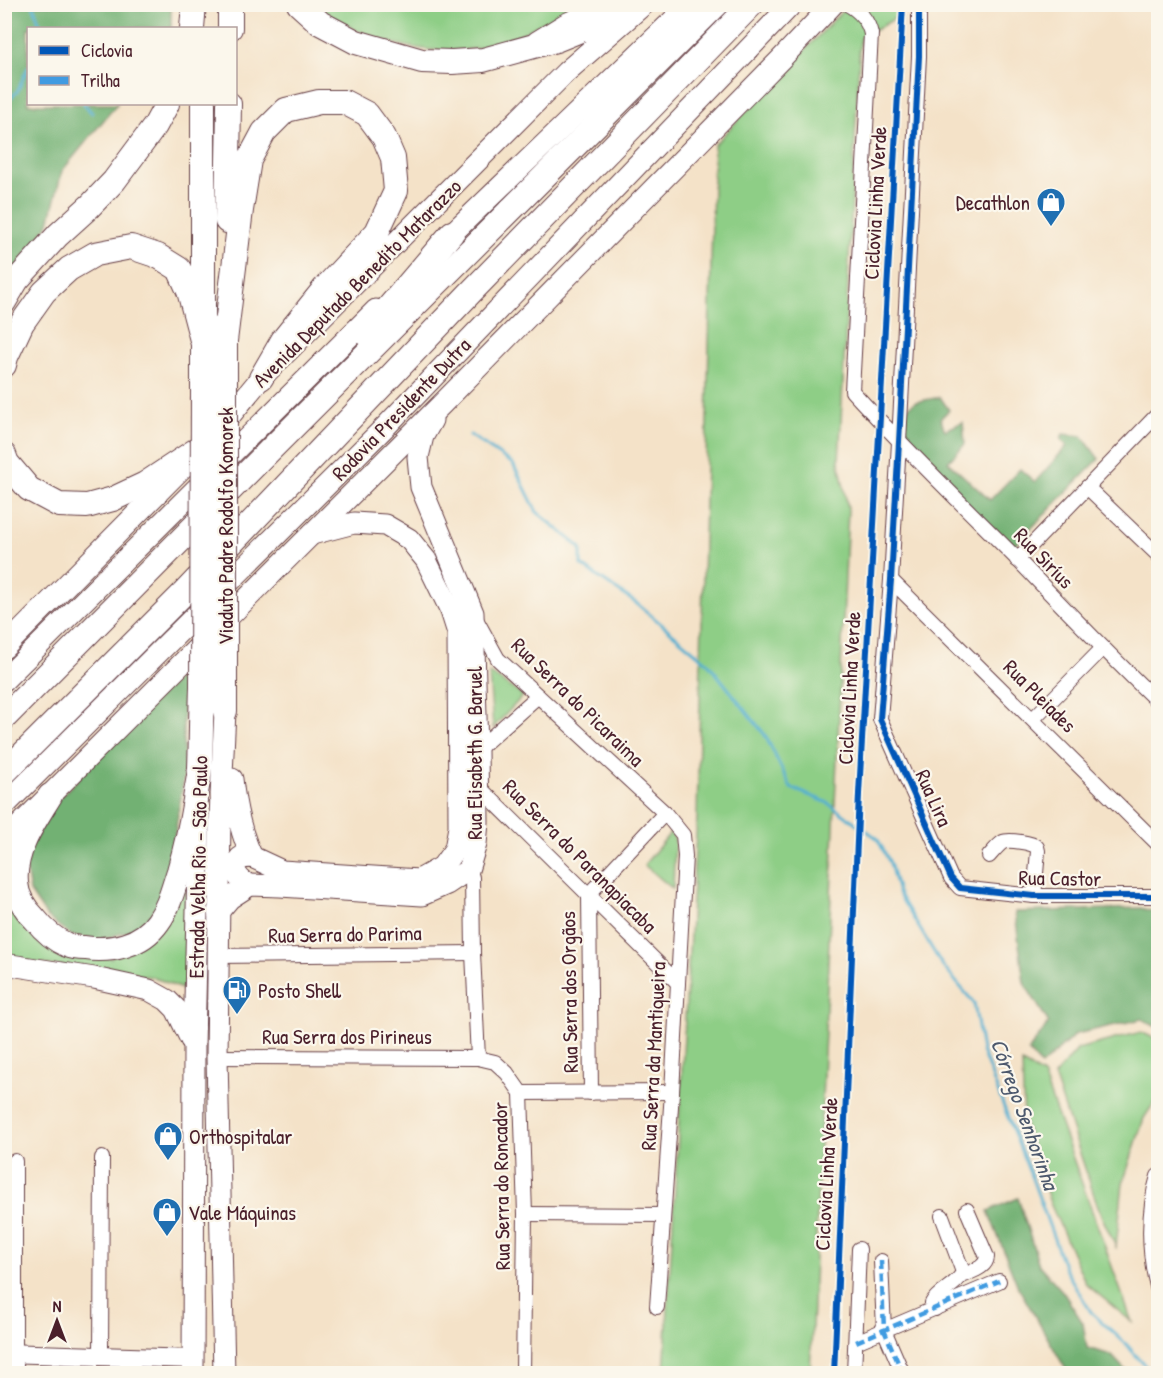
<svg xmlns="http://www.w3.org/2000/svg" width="1163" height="1378" font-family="'Patrick Hand',sans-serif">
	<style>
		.green { fill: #8ece86; stroke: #6c7658; stroke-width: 1.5 }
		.forest { fill: #72b173; stroke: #5e684f; stroke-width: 1.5 }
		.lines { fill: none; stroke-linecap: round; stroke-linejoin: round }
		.stream { stroke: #52afd0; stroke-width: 3 }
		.street-casing { stroke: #643c43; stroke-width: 16 }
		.secondary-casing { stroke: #643c43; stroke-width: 20 }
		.primary-casing { stroke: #643c43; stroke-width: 23 }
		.highway-casing { stroke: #643c43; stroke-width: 26 }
		.street { stroke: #fff; stroke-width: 14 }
		.secondary { stroke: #fff; stroke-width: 18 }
		.primary { stroke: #fff; stroke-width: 21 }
		.highway { stroke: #fff; stroke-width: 24 }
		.highway-bridge-casing { stroke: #643c43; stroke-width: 26; stroke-linecap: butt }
		.highway-bridge { stroke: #fff; stroke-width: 24 }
		.quiet { stroke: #409be1; stroke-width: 4.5; stroke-dasharray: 9 4.5; stroke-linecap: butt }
		.cycleway-casing { stroke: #fbf7ec; stroke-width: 10 }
		.cycleway { stroke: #0057b8; stroke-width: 6 }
		.labels { text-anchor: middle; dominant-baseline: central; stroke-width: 4.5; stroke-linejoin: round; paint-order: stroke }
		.poi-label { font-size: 21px; fill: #4a1f2b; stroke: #fbf7ec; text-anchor: start }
		.street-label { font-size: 21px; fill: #4a1f2b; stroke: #fbf7ec }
		.water-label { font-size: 22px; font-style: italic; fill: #4d596d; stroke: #fbf7ec }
	</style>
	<rect width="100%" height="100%" fill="#fbf7ec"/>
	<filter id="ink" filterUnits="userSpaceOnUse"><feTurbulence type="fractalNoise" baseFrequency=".0167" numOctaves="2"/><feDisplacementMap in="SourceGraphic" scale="12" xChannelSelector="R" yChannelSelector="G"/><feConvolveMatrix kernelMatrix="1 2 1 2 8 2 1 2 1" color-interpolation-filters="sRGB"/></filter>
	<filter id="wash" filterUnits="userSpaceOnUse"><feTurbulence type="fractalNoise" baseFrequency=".008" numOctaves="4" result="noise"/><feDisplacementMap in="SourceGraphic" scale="24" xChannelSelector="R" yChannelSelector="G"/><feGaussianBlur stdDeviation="1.35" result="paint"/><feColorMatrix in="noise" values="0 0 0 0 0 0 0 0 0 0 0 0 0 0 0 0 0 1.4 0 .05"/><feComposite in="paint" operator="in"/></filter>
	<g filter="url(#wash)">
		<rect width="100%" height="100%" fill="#f4e2c8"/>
		<g class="green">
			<path d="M316,5h259c-21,11 -43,25 -65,34 -60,25 -145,7 -194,-34z"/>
			<polygon points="848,5 901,5 899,16 860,39 839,462 848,509 810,1373 664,1374 697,817 714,145"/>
			<polygon points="489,673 523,696 493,728"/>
			<polygon points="671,832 675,840 673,889 644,865"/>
			<polygon points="16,841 28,928 111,958 188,872 186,914 187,991 153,977 5,960 5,853"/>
			<polygon points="1141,1032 1158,1040 1158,1097 1144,1118 1123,1183 1116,1247 1100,1213 1054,1076 1078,1049"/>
			<polygon points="1022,1063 1043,1075 1132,1322 1086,1284 1050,1203 1024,1121"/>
		</g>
		<g class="forest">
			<polygon points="5,5 168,5 171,7 171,28 28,28 28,104 117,104 62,171 49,223 9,278 5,286"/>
			<polygon points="940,397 949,410 940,419 945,430 963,422 965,444 948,462 990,500 1020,469 1035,482 1067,446 1061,439 1063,434 1082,436 1099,459 1011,549 903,440 904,411 915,402"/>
			<polygon points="184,672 183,729 184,776 167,886 152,914 134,930 99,940 72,936 47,917 30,892 26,869 31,846 53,804"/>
			<polygon points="1141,908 1158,913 1158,1028 1142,1019 1076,1034 1041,1066 1028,1051 1049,1023 1024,983 1015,912"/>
			<polygon points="1018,1198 1039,1265 1063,1292 1083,1323 1087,1348 1111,1355 1128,1373 1068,1373 1018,1287 988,1211"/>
		</g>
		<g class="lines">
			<g class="stream">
				<polyline points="33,4 41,28"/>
				<polyline points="4,104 17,92 28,67"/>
				<polyline points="84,104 92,113"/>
				<polyline points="470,435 513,464 537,512 581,548 581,565 636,603 708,663 765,735 791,788 826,802 877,838 890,863 898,893 942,965 974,1003 982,1051 1033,1181 1065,1269 1091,1312 1126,1344 1148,1369 1150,1374"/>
			</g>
		</g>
	</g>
	<g filter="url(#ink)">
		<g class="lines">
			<g class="street-casing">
				<g id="street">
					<path d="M847,4c13,7 21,16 24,30l-19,357c53,58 110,113 166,169 46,48 92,96 140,142"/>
					<polyline points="919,4 919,56 899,442 891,580 880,719 951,878 960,888 1034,896 1158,896"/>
					<polyline points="535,39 564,21 602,4"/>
					<polyline points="1087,487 1158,555"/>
					<polyline points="1017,560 1158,414"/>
					<polyline points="891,580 1158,844"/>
					<polyline points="476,619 498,659 665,813 683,835 685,856 672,1092 657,1307"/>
					<polyline points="1033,719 1103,648"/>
					<polyline points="477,750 538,696"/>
					<polyline points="477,785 678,983"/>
					<path d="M989,856c4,-4 9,-11 14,-14 6,-3 29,1 34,5l1,4 -4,45"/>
					<polyline points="472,877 473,953 478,1058"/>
					<polyline points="218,956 473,953"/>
					<polyline points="217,1057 478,1058 495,1062 507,1073 521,1093 525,1214 523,1374"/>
					<polyline points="521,1093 672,1092"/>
					<polyline points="591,1093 589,894 665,813"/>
					<polyline points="15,1161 15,1354 17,1374"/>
					<path d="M1158,1176c-11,36 -10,78 0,114"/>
					<polyline points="525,1214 663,1215"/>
					<polyline points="881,1261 884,1330 903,1374"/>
					<path d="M962,1276c10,-5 24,-8 25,-19l-20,-47"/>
					<path d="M935,1309l-3,-6c7,-13 25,-17 31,-31l-21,-56"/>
					<polyline points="856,1342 999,1281"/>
					<polyline points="101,1355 102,1158"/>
					<polyline points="854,1374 859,1249"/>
				</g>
			</g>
			<g class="secondary-casing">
				<polyline id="secondary" points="4,1353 193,1359"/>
			</g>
			<g class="primary-casing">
				<g id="primary">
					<polyline points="440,245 690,4"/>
					<polyline points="219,429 261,378 566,72 644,4"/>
					<polyline points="4,648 185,465"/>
					<polyline points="4,680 376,310"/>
					<path d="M232,779c3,27 8,53 20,78"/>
					<polyline points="4,806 387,425 792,4"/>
					<polyline points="4,841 442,404 781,59 833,4"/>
					<path d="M250,885c-12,-5 -20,-15 -10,-27l12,-1 30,14 137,9 23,-13 13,-18 4,-22 -1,-194 -7,-22 -25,-51 -17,-21 -24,-14 -31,-2 -42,11"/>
					<polyline points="218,912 230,898 250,885 280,886 422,895 447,884 468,870 476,844 478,822 477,750 473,613 421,487 418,457 423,436 432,420"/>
					<polyline points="4,964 94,978 149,990 167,1000 176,1009 191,1040"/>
					<polyline points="193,1374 194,1047 199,819"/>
					<polyline points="224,1374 217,1057 220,817 225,711"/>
				</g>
			</g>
			<g class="highway-casing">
				<g id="highway">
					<polyline points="299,4 320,23 356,42 422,61 452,62 483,60 556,40 593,25 630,4"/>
					<polyline points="192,28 194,4"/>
					<polyline points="230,28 230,4"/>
					<polyline points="227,221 229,104"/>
					<polyline points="4,302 17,280 58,235 90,206 114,181 155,126 167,104"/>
					<polyline points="366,334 452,233"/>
					<polyline points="225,341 241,210 249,160 264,132 286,110 319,102 344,102 367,114 384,137 393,158 396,191 377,232 325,288 283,340 261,378"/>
					<polyline points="4,365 6,357 22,323 44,292 69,269 95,254 131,247 158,256 179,269 189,291 203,344"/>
					<polyline points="225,387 225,325"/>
					<polyline points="203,388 203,104"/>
					<polyline points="4,455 7,463 29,489 59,505 87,506 113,499 145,484 207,443"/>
					<polyline points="225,685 225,711"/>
					<polyline points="4,718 270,450 717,4"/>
					<polyline points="4,773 183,594 470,293 752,4"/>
					<path d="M50,796c-16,26 -37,55 -34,87 1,14 10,27 19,36 8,10 20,21 32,26 5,2 12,3 18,3 26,4 57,-3 73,-26 11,-15 15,-33 21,-51 7,-23 12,-47 16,-71 1,-10 4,-21 5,-32 1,-27 1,-54 2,-82"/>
				</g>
			</g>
			<use href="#street" class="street"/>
			<use href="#secondary" class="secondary"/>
			<use href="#primary" class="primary"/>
			<use href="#highway" class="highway"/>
			<g class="highway-bridge-casing">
				<g id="highway-bridge">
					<polyline points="225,387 225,685"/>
					<polyline points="202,686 203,388"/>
				</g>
			</g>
			<use href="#highway-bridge" class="highway-bridge"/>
			<g class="quiet">
				<polyline points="881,1261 884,1330 903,1374"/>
				<polyline points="856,1342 999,1281"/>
			</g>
			<g class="cycleway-casing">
				<g id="cycleway">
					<polyline points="919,4 919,56 899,442 891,580 880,719 951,878 960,888 1034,896 1158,896"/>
					<polyline points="834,1374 859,794 903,4"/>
				</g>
			</g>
			<use href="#cycleway" class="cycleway"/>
		</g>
	</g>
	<defs>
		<g id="shop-pin" transform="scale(1.5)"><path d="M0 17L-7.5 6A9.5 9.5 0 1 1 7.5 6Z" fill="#1f6fb2" stroke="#fbf7ec"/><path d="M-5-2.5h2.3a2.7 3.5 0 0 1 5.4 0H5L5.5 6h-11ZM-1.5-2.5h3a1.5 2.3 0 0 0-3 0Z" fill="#fff"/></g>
		<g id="fuel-pin" transform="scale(1.5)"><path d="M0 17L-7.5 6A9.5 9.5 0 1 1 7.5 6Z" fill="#1f6fb2" stroke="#fbf7ec"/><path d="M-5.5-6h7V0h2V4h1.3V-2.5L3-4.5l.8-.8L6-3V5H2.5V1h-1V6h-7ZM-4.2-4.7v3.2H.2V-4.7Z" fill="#fff"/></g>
	</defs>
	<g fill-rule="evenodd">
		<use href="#shop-pin" x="1051" y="202"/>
		<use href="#fuel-pin" x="237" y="990"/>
		<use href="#shop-pin" x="168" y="1136"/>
		<use href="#shop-pin" x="167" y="1212"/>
	</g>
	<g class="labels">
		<g class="poi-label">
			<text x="1030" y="202" text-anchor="end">Decathlon</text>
			<text x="258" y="990">Posto Shell</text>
			<text x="189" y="1136">Orthospitalar</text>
			<text x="188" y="1212">Vale Máquinas</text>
		</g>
		<g class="street-label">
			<text transform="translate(875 203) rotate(-87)">Ciclovia Linha Verde</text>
			<text transform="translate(357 283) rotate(-45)">Avenida Deputado Benedito Matarazzo</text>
			<text transform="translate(401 409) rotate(-46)">Rodovia Presidente Dutra</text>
			<text transform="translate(225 526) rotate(-90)">Viaduto Padre Rodolfo Komorek</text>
			<text transform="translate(1044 558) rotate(46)">Rua Siríus</text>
			<text transform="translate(849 688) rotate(-87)">Ciclovia Linha Verde</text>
			<text transform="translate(1040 696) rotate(45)">Rua Pleiades</text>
			<text transform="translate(578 702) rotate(44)">Rua Serra do Picaraima</text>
			<text transform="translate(474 753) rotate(-90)">Rua Elisabeth G. Baruel</text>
			<text transform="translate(934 798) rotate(66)">Rua Lira</text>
			<text transform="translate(580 856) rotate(45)">Rua Serra do Paranapiacaba</text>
			<text transform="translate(198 867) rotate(-89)">Estrada Velha Rio - São Paulo</text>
			<text transform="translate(1060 878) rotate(1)">Rua Castor</text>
			<text transform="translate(345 934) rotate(-1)">Rua Serra do Parima</text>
			<text transform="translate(569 992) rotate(-91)">Rua Serra dos Orgãos</text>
			<text x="347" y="1036">Rua Serra dos Pirineus</text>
			<text transform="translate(653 1056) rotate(-87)">Rua Serra da Mantiqueira</text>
			<text transform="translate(826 1174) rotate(-87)">Ciclovia Linha Verde</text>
			<text transform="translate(501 1186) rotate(-91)">Rua Serra do Roncador</text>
		</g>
		<g class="water-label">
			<text transform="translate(1025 1114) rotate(70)">Córrego Senhorinha</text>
		</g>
	</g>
	<rect width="1163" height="1378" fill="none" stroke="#fbf7ec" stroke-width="24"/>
	<rect x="27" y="27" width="210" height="78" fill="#fbf7ec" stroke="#b4a19f" stroke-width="1.5"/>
	<rect x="39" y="46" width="30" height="9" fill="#0057b8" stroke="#b4a19f" stroke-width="1.5"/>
	<text x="81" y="57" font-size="18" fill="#4a1f2b">Ciclovia</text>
	<rect x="39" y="76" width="30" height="9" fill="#409be1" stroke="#b4a19f" stroke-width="1.5"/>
	<text x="81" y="87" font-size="18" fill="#4a1f2b">Trilha</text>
	<g transform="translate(57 1321)" stroke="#fbf7ec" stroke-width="4.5" paint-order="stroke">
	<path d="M0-4.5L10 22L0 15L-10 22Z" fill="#4a1f2b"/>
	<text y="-9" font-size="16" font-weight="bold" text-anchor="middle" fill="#4a1f2b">N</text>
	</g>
</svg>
